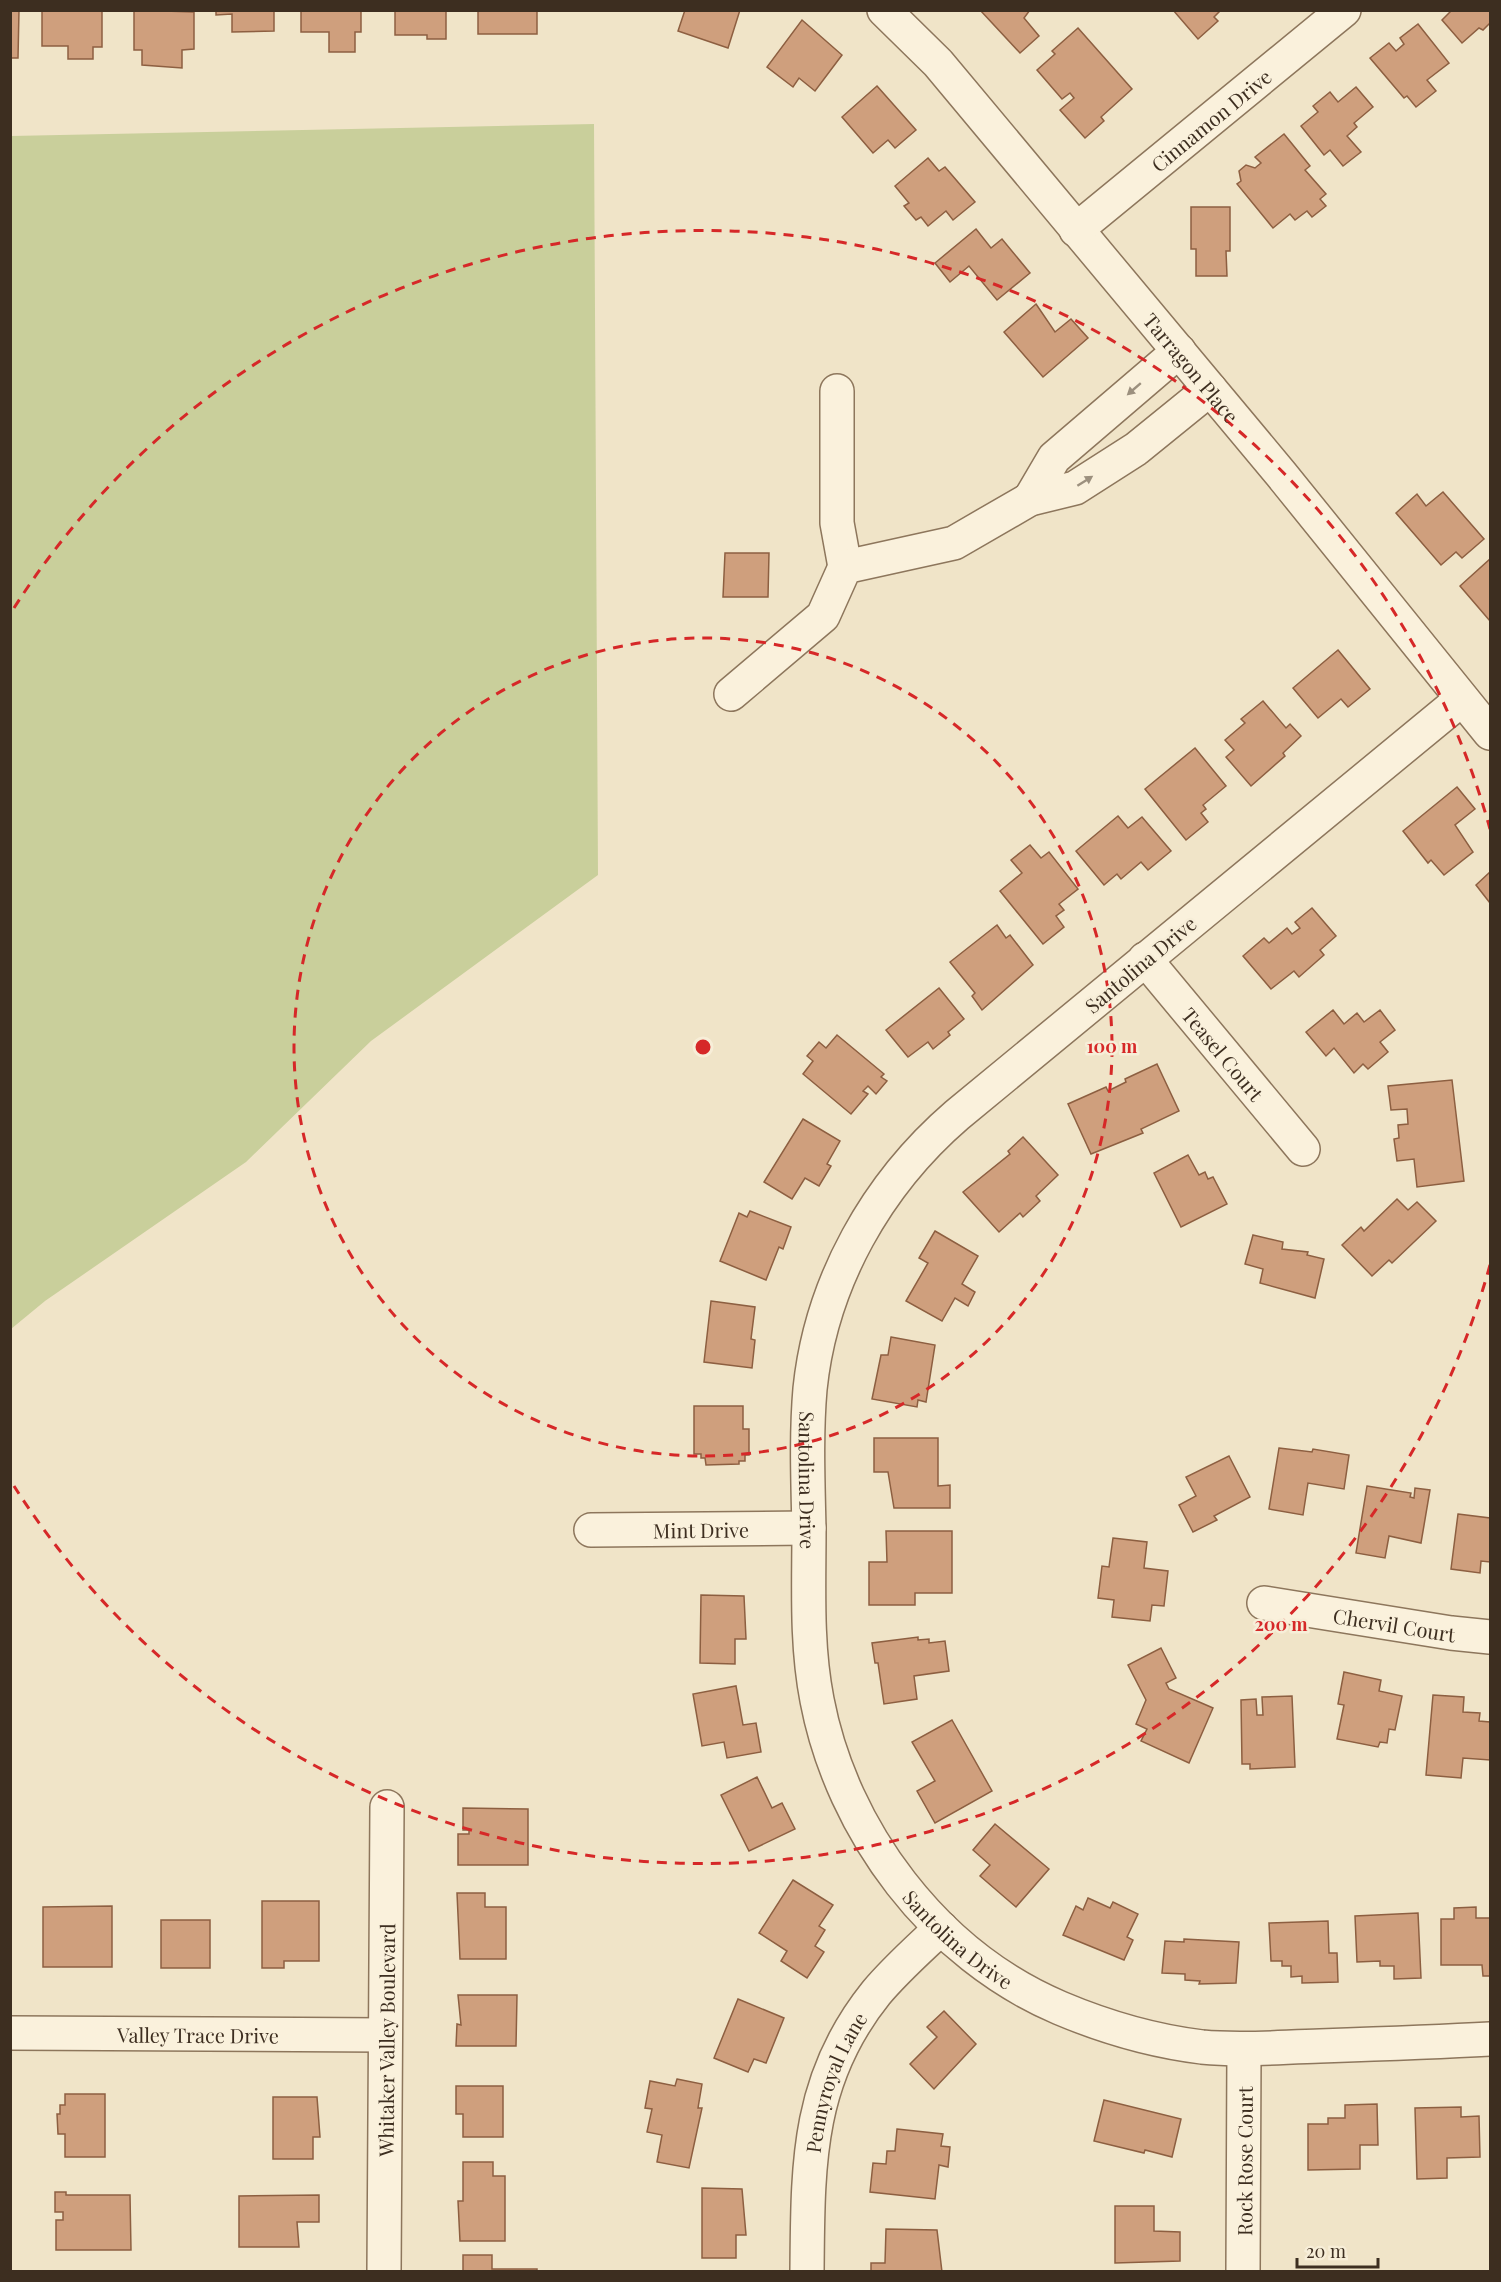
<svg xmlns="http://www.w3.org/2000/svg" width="1501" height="2282" font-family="'Playfair Display',serif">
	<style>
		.green { fill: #c9cf9b }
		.building { fill: #cf9f7d; stroke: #8d5f41; stroke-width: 1.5 }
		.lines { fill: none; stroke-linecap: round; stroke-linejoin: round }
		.minor-casing { stroke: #8d765c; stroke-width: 36 }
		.minor { stroke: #faf1dc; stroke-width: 33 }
		.oneway { fill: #9c907e }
		.ring { fill: none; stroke: #d62828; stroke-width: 3; stroke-dasharray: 10 8 }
		.labels { text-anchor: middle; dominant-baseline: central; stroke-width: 5; stroke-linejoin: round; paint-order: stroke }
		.street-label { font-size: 20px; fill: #3d2e20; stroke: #f7eed8 }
		.centre { fill: #d62828; stroke: #f7eed8; stroke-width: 3 }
		.ring-label { font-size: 18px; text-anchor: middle; font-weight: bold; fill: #d62828; stroke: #f7eed8; stroke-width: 5; stroke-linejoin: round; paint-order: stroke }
	</style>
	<rect width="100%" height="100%" fill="#f0e4c8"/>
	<polygon class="green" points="594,124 598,875 371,1041 246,1162 45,1301 11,1329 11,136"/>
	<g class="building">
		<polygon points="10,10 19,10 18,58 10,58"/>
		<polygon points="42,10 102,10 102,47 93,47 93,59 68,59 68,46 42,46"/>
		<polygon points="134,10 194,12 194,49 182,50 182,68 142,65 142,50 134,50"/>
		<polygon points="216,10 274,10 274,31 232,32 232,14 216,15"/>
		<polygon points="301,10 361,10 361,32 355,32 355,52 329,52 329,32 301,32"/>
		<polygon points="395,10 446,10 446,39 427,39 427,35 395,35"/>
		<rect x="478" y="10" width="59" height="24"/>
		<polygon points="685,10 740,10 728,48 678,31"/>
		<polygon points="980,10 1030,10 1024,18 1039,36 1020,53"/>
		<polygon points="1173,10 1221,10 1214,17 1218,21 1198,39"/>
		<polygon points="1452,10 1490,10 1490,23 1483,30 1479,28 1462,43 1442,20"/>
		<polygon points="802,20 842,55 815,91 799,78 793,87 767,67"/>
		<polygon points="1418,24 1449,63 1427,80 1436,91 1416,107 1407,96 1404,98 1370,58 1389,43 1396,51 1404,44 1400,38"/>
		<polygon points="1078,28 1132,89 1101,117 1104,121 1085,138 1060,110 1074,98 1070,93 1062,99 1037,70 1055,54 1052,51"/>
		<polygon points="877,86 916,130 895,148 888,140 873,153 842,117"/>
		<polygon points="1356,87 1373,107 1354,123 1357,127 1347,136 1361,152 1343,166 1330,150 1324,155 1301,126 1318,112 1313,106 1330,92 1338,102"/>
		<polygon points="1284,134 1310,166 1305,170 1326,194 1320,199 1326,206 1312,217 1307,211 1295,220 1290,214 1273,228 1237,184 1241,181 1239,171 1246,165 1255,168 1261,163 1255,157"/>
		<polygon points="928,158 939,171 945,167 975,202 953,220 946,211 928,226 921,217 916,220 904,206 909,203 895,186"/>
		<polygon points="1191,207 1230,207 1230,251 1226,251 1227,276 1196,276 1196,249 1191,249"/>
		<polygon points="976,229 991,248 1002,239 1030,273 997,300 969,266 950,282 935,263"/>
		<polygon points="1036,304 1055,332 1071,319 1088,338 1043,377 1004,332"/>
		<polygon points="1443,492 1484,539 1462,558 1456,552 1441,565 1396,513 1417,494 1426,506"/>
		<polygon points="725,553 769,553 768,597 723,597"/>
		<polygon points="1490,559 1490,621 1460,586"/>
		<polygon points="1338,650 1370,689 1348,707 1341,699 1318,718 1293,688"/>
		<polygon points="1263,701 1286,728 1290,724 1301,736 1283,753 1285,756 1251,786 1226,757 1234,750 1225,740 1245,723 1241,719"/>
		<polygon points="1195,748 1226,786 1203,805 1206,809 1201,813 1208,822 1186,840 1145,789"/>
		<polygon points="1457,787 1475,809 1455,825 1473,852 1444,875 1431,860 1428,863 1403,831"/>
		<polygon points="1118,816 1128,828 1142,817 1171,851 1148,870 1141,862 1121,879 1117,874 1104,885 1076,851"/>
		<polygon points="1030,845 1041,858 1049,852 1078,889 1059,904 1064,910 1056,916 1064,927 1043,944 1000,891 1022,873 1011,860"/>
		<polygon points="1490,872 1490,903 1476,885"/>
		<polygon points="1312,908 1336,936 1320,950 1324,955 1299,977 1294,971 1271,989 1243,956 1264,938 1269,943 1287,928 1292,934 1300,928 1295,922"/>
		<polygon points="997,925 1006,938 1010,935 1033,965 982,1010 972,996 975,993 950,962"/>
		<polygon points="939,988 964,1019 948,1032 950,1035 933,1049 928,1042 908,1057 886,1030"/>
		<polygon points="1333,1010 1344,1024 1357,1013 1364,1022 1380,1010 1395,1030 1380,1042 1388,1052 1368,1069 1363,1064 1354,1073 1334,1048 1326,1056 1306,1032"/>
		<polygon points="837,1035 884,1074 881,1077 887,1081 876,1094 868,1086 863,1091 868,1094 851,1114 803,1074 813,1061 807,1056 819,1042 826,1048"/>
		<polygon points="1157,1064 1179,1111 1141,1129 1143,1133 1091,1154 1068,1104 1106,1087 1108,1091 1126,1082 1125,1079"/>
		<polygon points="1452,1080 1464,1181 1417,1187 1414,1159 1397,1161 1394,1139 1399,1138 1398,1125 1408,1124 1407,1109 1391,1110 1388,1086"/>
		<polygon points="803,1119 840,1141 827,1164 831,1166 819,1186 805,1178 792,1199 764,1182"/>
		<polygon points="1023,1137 1058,1175 1036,1196 1040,1201 1023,1217 1020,1213 999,1232 963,1192 1010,1154 1008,1151"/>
		<polygon points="1188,1155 1199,1175 1205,1172 1208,1179 1213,1177 1227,1204 1181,1227 1154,1173"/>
		<polygon points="1397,1199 1408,1210 1417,1202 1436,1221 1392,1263 1389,1260 1372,1276 1342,1245 1361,1227 1364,1231"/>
		<polygon points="750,1211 791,1227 783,1249 779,1247 766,1280 720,1261 739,1213 747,1217"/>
		<polygon points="935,1231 978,1256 962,1284 975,1292 968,1306 955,1298 942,1321 906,1301 928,1263 919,1258"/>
		<polygon points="1253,1235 1283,1242 1282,1249 1308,1252 1307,1255 1324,1259 1315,1298 1260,1283 1263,1269 1245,1264"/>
		<polygon points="711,1301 755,1307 751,1339 755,1340 752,1368 704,1362"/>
		<polygon points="891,1337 935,1345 926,1402 918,1400 917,1407 872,1399 881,1355 888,1355"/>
		<polygon points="694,1406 743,1406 743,1429 749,1429 749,1455 745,1455 745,1461 739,1461 739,1464 706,1465 705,1458 701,1458 701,1454 694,1454"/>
		<polygon points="874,1438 938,1438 938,1486 950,1485 950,1508 894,1508 888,1472 874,1472"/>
		<polygon points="1279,1448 1312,1452 1313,1449 1349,1455 1344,1489 1308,1483 1303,1515 1269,1509"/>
		<polygon points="1229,1456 1250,1497 1214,1516 1217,1520 1193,1532 1179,1505 1196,1496 1186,1477"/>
		<polygon points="1367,1486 1411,1493 1410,1497 1414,1498 1415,1488 1430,1490 1421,1543 1389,1536 1385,1558 1356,1553"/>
		<polygon points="1458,1514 1490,1518 1490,1562 1481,1561 1480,1573 1451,1569"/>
		<polygon points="886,1531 952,1531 952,1593 915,1593 915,1605 869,1605 869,1562 887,1562"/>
		<polygon points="1113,1538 1147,1542 1144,1568 1168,1571 1164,1606 1152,1605 1150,1621 1112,1617 1114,1600 1098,1598 1102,1566 1109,1567"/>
		<polygon points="701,1595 744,1596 746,1639 735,1639 735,1664 700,1663"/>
		<polygon points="918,1637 918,1640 929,1639 929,1643 945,1641 949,1671 914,1676 917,1699 884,1704 878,1663 875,1663 872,1643"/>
		<polygon points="1161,1648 1176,1678 1166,1683 1169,1689 1213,1708 1189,1763 1141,1741 1147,1729 1136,1724 1146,1700 1128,1665"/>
		<polygon points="1344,1672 1381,1680 1379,1691 1402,1696 1395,1730 1389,1729 1387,1743 1380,1742 1378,1747 1337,1739 1344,1705 1338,1704"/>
		<polygon points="736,1686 743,1725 756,1723 761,1752 727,1758 724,1742 702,1746 693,1694"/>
		<polygon points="1433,1695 1464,1697 1463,1712 1480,1713 1479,1721 1490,1722 1490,1760 1463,1758 1461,1778 1426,1775"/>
		<polygon points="1292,1696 1295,1767 1250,1769 1250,1764 1242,1764 1241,1700 1256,1699 1257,1715 1263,1715 1262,1697"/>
		<polygon points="952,1720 992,1791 935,1823 917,1791 935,1781 912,1742"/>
		<polygon points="757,1777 772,1808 782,1803 795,1829 749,1851 721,1795"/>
		<polygon points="463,1808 528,1809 528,1865 458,1865 458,1834 469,1834 469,1830 463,1830"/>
		<polygon points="995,1824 1049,1869 1016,1907 980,1876 990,1865 973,1850"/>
		<polygon points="793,1880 833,1905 819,1926 825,1930 815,1946 824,1952 807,1978 781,1961 787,1951 759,1933"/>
		<polygon points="457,1893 485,1893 485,1907 506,1907 506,1959 460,1959"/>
		<polygon points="1088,1898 1110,1908 1113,1902 1138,1914 1127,1937 1133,1940 1124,1960 1063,1935 1076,1906 1083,1910"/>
		<polygon points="262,1901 319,1901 319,1961 284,1961 284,1968 262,1968"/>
		<polygon points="112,1906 112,1967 43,1967 43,1907"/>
		<polygon points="1476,1907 1476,1918 1490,1918 1490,1976 1483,1976 1482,1965 1441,1965 1441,1919 1454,1919 1454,1908"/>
		<polygon points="1418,1913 1421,1978 1394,1979 1394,1966 1380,1966 1380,1961 1357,1962 1355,1916"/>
		<rect x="161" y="1920" width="49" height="48"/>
		<polygon points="1328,1921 1329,1953 1337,1953 1338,1982 1302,1983 1302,1976 1291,1977 1291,1966 1282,1966 1282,1961 1271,1961 1269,1923"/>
		<polygon points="1184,1939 1239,1942 1236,1983 1199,1984 1200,1981 1185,1980 1185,1974 1162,1973 1165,1941 1184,1942"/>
		<polygon points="458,1995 517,1995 516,2046 456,2046 457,2024 461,2025"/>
		<polygon points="738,1999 784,2018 766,2063 754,2059 748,2072 714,2058"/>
		<polygon points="944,2011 976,2044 934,2089 910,2064 937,2037 927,2027"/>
		<polygon points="677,2079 702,2084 698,2108 702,2108 689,2168 657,2162 662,2135 647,2132 652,2109 645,2108 650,2081 675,2086"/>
		<polygon points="456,2086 503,2086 503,2137 463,2137 463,2114 456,2114"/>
		<polygon points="65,2094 105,2094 105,2157 65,2157 65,2134 58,2134 57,2114 60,2114 60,2105 65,2105"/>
		<polygon points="273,2097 317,2097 320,2137 313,2137 313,2159 273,2159"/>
		<polygon points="1104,2100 1181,2119 1172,2157 1145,2150 1144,2153 1094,2141"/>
		<polygon points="1377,2104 1378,2145 1360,2145 1360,2169 1308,2170 1308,2124 1328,2124 1328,2118 1345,2118 1345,2105"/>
		<polygon points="1461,2107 1461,2117 1479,2116 1480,2157 1447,2158 1447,2178 1417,2179 1415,2108"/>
		<polygon points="897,2129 943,2134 941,2146 950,2147 948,2167 939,2165 935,2199 870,2192 873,2163 886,2164 887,2151 895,2151"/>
		<polygon points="463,2162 493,2162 493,2176 505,2176 505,2241 460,2241 458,2201 463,2201"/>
		<polygon points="702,2188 742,2189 746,2235 736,2235 736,2258 702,2258"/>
		<polygon points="55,2192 66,2192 66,2195 130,2195 131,2250 56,2250 56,2220 63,2220 63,2212 55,2212"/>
		<polygon points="319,2195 319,2222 297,2222 299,2247 239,2247 239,2196"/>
		<polygon points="1115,2206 1154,2206 1154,2231 1180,2232 1180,2261 1115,2263"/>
		<polygon points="886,2229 937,2230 942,2272 871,2272 871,2263 885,2263"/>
		<polygon points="463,2255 492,2255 492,2269 537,2269 537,2272 463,2272"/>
	</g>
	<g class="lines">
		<g class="minor-casing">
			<g id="minor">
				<path id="s1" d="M884,10l54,53 343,411 209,259"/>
				<path id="s2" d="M1076,230l268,-220"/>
				<polyline points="837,391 837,523 845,567"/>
				<polyline points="1030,499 1054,458 1179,351"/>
				<polyline points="731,694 823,616 845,567 954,543 1030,499 1075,488 1136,449 1210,389"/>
				<path id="s3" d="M1462,699l-505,416c-80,69 -136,167 -147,274 -4,46 -2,94 -1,141 0,56 -3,114 8,170 25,131 118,255 243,308 45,19 93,33 142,39 40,4 78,0 118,-1 57,-2 114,-4 170,-7"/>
				<path id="s4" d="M1145,959l158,190"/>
				<path id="s5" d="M591,1530l218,-2"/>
				<path id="s6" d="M1264,1603l187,30 39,4"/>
				<path id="s7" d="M10,2033l375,2"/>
				<path id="s8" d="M384,2272l3,-465"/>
				<path id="s9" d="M807,2272c1,-106 -1,-192 69,-279 19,-23 43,-44 65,-65"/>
				<path id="s10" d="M1243,2272l1,-222"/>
			</g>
		</g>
		<use href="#minor" class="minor"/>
	</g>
	<defs><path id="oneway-solid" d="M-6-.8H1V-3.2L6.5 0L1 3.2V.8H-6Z" transform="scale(1.5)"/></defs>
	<g class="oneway">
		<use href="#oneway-solid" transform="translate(1134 389) rotate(139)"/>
		<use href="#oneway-solid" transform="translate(1085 481) rotate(-32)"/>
	</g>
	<g class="ring">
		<circle cx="703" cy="1047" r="409"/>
		<path d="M1490 1265A817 817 0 0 1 14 1486M14 608A817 817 0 0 1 1490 829"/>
	</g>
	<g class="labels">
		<g class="street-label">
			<text stroke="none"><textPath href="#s2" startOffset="174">Cinnamon Drive</textPath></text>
			<text stroke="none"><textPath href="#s1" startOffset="472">Tarragon Place</textPath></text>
			<text transform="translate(1140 964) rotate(-40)">Santolina Drive</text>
			<text stroke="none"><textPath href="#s4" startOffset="123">Teasel Court</textPath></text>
			<text stroke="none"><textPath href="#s3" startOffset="1064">Santolina Drive</textPath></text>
			<text stroke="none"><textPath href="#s5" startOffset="110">Mint Drive</textPath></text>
			<text stroke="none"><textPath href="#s6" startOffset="132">Chervil Court</textPath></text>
			<text stroke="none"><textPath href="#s3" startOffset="1568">Santolina Drive</textPath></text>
			<text stroke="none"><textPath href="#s7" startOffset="188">Valley Trace Drive</textPath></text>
			<text stroke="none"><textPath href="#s8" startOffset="232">Whitaker Valley Boulevard</textPath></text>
			<text stroke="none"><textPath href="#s9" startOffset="194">Pennyroyal Lane</textPath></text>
			<text stroke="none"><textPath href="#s10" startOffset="111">Rock Rose Court</textPath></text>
		</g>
	</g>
	<circle cx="703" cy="1047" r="9" class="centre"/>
	<g class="ring-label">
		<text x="1112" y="1053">100 m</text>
		<text x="1281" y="1631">200 m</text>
	</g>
	<rect width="1501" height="2282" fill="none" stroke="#3d2e20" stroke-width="24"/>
	<path d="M1297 2258v9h81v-9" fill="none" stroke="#3d2e20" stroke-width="3"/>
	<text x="1306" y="2258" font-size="18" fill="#3d2e20" stroke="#f7eed8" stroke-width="4.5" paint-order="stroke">20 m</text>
</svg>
